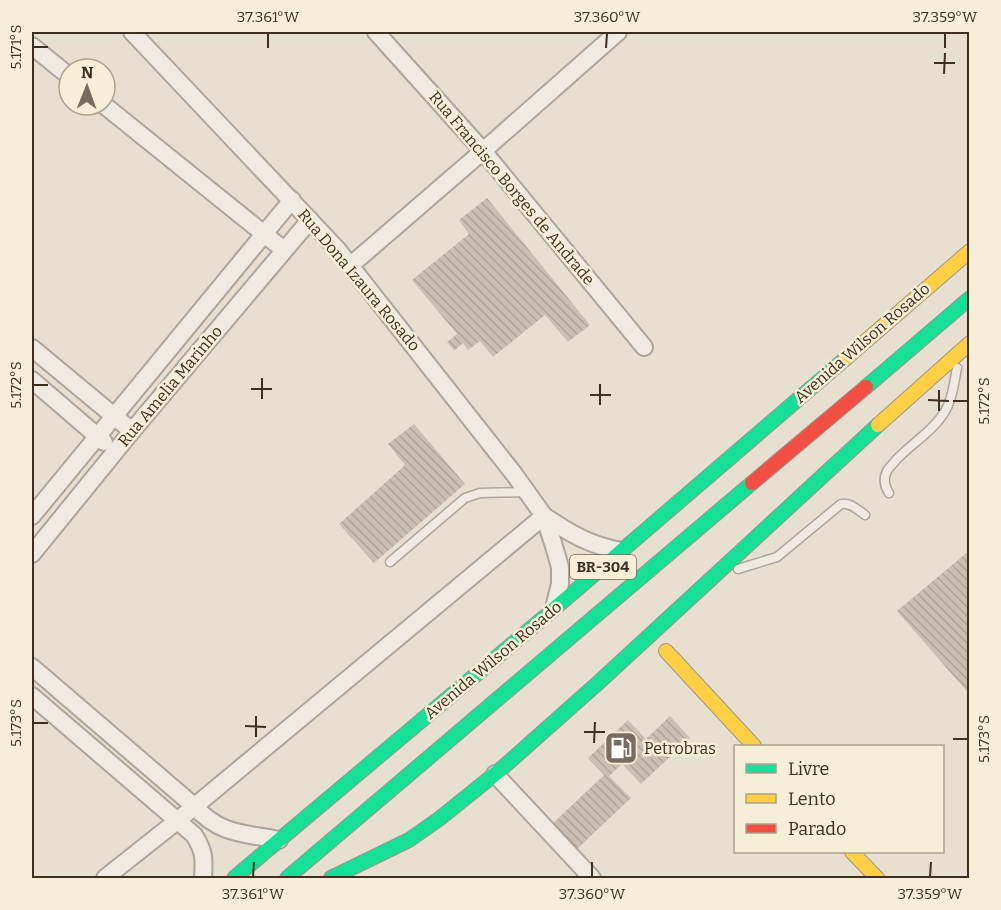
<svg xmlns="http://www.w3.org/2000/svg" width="1001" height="910" font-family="Bitter,serif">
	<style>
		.building { fill: url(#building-back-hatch) }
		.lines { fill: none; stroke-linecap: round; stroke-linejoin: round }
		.lane-casing { stroke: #ada599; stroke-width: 11 }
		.street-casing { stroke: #ada599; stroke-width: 20 }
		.fast-casing { stroke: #9c958a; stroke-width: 16 }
		.slow-casing { stroke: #9c958a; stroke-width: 16 }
		.jam-casing { stroke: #9c958a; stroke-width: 16 }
		.lane { stroke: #efebe3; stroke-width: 8 }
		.street { stroke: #efebe3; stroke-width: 16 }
		.fast { stroke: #16e098; stroke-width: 14 }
		.slow { stroke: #ffcf43; stroke-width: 14 }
		.jam { stroke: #f24e42; stroke-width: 14 }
		.ticks { fill: none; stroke: #3d2e20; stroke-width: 2 }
		.labels { text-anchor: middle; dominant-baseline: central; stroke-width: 5; stroke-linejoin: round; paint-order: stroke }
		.shield { fill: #f7eed8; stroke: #756857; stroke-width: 1.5 }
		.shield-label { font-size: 15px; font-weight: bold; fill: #3d2e20 }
		.street-label { font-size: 16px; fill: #3d2e20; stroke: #f7eed8 }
		.poi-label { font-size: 16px; fill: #3d2e20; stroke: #f7eed8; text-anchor: start }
		.neatline { fill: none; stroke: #3d2e20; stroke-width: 2 }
		.ticks-label { font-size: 15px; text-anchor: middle; fill: #3d2e20 }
	</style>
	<defs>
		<pattern id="building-back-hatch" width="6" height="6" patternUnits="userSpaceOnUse" patternTransform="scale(1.5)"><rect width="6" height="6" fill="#cbbfb2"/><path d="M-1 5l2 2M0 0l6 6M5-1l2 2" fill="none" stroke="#afa499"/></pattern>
	</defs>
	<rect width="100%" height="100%" fill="#e7e0d1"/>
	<g class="building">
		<polygon points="487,198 590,325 568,342 545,315 493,357 480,341 468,350 463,343 454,351 447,342 457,334 412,280 469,234 459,220"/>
		<polygon points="414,424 465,484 374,563 339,524 405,465 388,444"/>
		<polygon points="970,550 970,695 897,611"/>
		<polygon points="670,716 690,738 641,784 622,764 609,776 631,798 576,850 552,824 604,775 588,758 628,720 646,739"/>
	</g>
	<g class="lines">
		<g class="lane-casing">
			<g id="lane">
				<path d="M889,493c-4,-6 -6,-14 -2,-22 2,-4 6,-7 9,-11 15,-16 36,-28 48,-47 8,-12 10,-30 13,-45"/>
				<polyline points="390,562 465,498 480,493 526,492"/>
				<path d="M738,569l39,-12 64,-53c9,-2 17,6 24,11"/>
			</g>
		</g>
		<g class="street-casing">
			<g id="street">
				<polyline points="132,32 337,249 514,474 544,516 553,543 560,567 560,584 555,604"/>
				<polyline points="376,32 483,151 644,347"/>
				<polyline points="32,46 69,76"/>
				<polyline points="104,105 284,250"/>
				<polyline points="351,265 483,151 618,32"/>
				<polyline points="32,348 132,431"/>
				<polyline points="32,380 104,442"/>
				<polyline points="32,516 292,200"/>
				<path d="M544,516c27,18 45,29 77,35"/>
				<polyline points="32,554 132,431 310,220"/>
				<path d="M32,667l162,139c26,29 50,27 85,34"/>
				<path d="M32,696l162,139c11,18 10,23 9,43"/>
				<polyline points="495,774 592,878"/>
				<polyline points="105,878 177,821 544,516"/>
			</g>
		</g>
		<g class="fast-casing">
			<g id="fast">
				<polyline points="866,387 970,298"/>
				<polyline points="234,878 554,609 845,359"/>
				<polyline points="287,878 752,483"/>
				<polyline points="331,878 409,840 439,819 500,770 598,683 878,425"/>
			</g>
		</g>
		<g class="slow-casing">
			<g id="slow">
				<polyline points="845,359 970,251"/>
				<polyline points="878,425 970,343"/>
				<polyline points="666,651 754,746"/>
				<polyline points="852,852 877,878"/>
			</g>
		</g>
		<g class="jam-casing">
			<polyline id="jam" points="752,483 866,387"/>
		</g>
		<use href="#lane" class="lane"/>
		<use href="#street" class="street"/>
		<use href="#fast" class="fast"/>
		<use href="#slow" class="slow"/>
		<use href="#jam" class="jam"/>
	</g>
	<path class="ticks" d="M33,47h15M268,48v-15M606,48l1,-15M945,48v-15M934,63h21M944,74l1,-21M33,385h15M251,389h21M590,395h21M262,399v-21M928,400l21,1M953,401h15M600,405v-21M939,411v-21M33,723h15M245,726l21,1M584,732h21M256,737v-21M953,739h15M594,743l1,-21M253,877l1,-15M592,877v-15M930,877l1,-15"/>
	<defs>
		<g id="fuel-square" transform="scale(1.725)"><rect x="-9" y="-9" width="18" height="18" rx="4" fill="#786c5e" stroke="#f7eed8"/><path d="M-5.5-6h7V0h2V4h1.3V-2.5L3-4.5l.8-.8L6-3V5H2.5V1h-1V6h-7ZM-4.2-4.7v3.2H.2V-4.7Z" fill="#fff"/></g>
	</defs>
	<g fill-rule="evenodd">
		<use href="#fuel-square" x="621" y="748"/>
	</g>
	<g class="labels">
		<rect class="shield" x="570" y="555" width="66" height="24" rx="4.5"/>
		<g class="shield-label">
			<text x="603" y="567">BR-304</text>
		</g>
		<g class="street-label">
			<text transform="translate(512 188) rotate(50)">Rua Francisco Borges de Andrade</text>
			<text transform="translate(359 280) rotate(50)">Rua Dona Izaura Rosado</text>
			<text transform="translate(862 343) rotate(-41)">Avenida Wilson Rosado</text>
			<text transform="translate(170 386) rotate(-50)">Rua Amelia Marinho</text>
			<text transform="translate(493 660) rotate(-40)">Avenida Wilson Rosado</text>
		</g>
		<g class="poi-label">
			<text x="644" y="748">Petrobras</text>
		</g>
	</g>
	<rect width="1001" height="910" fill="none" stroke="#f7eed8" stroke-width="66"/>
	<rect x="734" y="745" width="210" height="108" fill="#f7eed8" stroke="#ada18e" stroke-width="1.5"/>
	<rect x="746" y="764" width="30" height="9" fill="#16e098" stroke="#ada18e" stroke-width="1.5"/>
	<text x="788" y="775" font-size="18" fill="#3d2e20">Livre</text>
	<rect x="746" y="794" width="30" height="9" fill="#ffcf43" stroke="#ada18e" stroke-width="1.5"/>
	<text x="788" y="805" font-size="18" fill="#3d2e20">Lento</text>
	<rect x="746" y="824" width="30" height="9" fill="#f24e42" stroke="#ada18e" stroke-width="1.5"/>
	<text x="788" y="835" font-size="18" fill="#3d2e20">Parado</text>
	<g transform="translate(87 87) rotate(1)"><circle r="28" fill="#f7eed8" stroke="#ada18e" stroke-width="1.5"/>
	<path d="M0-4.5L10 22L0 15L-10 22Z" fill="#786c5e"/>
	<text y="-9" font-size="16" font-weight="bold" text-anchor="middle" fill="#3d2e20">N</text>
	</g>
	<rect x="33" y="33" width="935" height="844" class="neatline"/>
	<g class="ticks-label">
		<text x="268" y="22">37.361°W</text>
		<text x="607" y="22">37.360°W</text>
		<text x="945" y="22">37.359°W</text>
		<text transform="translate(16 47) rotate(-90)" y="5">5.171°S</text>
		<text transform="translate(16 385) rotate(-90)" y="5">5.172°S</text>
		<text transform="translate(984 401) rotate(-90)" y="5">5.172°S</text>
		<text transform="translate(16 723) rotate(-90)" y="5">5.173°S</text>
		<text transform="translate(984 739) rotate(-90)" y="5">5.173°S</text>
		<text x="253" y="899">37.361°W</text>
		<text x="592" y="899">37.360°W</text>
		<text x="930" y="899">37.359°W</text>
	</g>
</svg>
